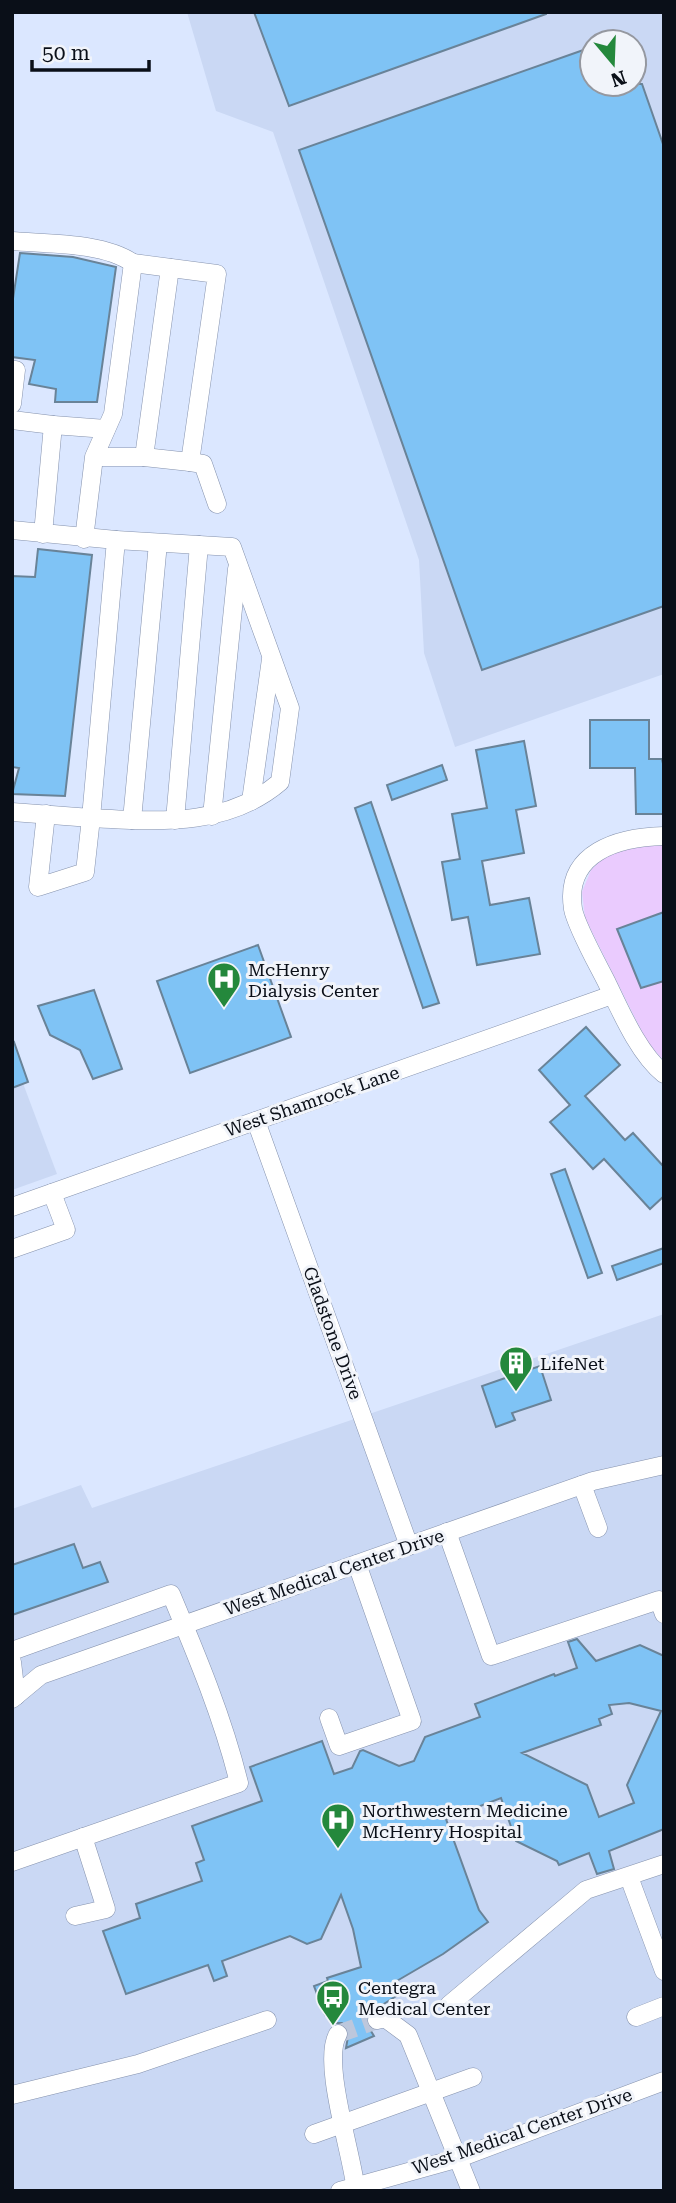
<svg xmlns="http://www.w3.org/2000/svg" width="676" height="2203" font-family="'Roboto Serif',serif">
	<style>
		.built { fill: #cad8f4; fill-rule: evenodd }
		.grass { fill: #eacbfe }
		.building { fill: #7fc3f5; stroke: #698398; stroke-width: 2; fill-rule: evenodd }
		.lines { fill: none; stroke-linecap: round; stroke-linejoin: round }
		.minor-tunnel { stroke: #bcc7dc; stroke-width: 18; stroke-dasharray: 18 9; stroke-linecap: butt }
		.minor-casing { stroke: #8592ad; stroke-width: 19 }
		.minor { stroke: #fff; stroke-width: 18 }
		.labels { text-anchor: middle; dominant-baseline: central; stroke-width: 6; stroke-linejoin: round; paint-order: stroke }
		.poi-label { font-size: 18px; fill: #0a0f18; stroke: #f1f4fa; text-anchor: start }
		.street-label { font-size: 18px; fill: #0a0f18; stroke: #f1f4fa }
	</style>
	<rect width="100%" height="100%" fill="#dbe7ff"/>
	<g class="built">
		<path d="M187,12h477v662l-209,73 -31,-94 -5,-93 -146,-428 -57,-21zM592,42h42v42h-42z"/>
		<polygon points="12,1054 57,1174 12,1190"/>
		<polygon points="664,1314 664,2191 12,2191 12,1509 81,1485 92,1508"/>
	</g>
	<polygon class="grass" points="664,845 664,1061 647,1042 585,918 582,892 591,870 606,855 636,846"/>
	<g class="building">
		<polygon points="254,12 546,12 546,14 289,106"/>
		<polygon points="592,47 592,84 642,84 664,147 664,606 482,670 299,150"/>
		<polygon points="20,253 73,257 116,267 97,402 55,402 56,389 29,384 35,360 12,357 12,305"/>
		<polygon points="38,549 92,555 65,796 12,794 19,768 12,767 12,576 35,577"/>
		<polygon points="590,720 649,720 649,759 662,759 664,768 664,814 636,814 635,768 590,768"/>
		<polygon points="524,741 536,806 516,810 524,853 482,861 490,905 529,898 540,954 477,965 468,917 452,920 442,862 460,859 452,814 487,808 476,750"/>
		<polygon points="442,765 447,780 392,800 387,785"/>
		<polygon points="371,802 439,1003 423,1008 355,808"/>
		<polygon points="664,912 664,981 641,988 617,929"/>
		<polygon points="258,945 291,1037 190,1073 157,981"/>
		<polygon points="94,990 122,1069 93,1079 80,1050 50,1035 38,1006"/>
		<polygon points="586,1027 620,1065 585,1096 625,1140 633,1133 664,1167 664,1196 650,1209 604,1159 593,1169 550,1122 570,1105 539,1070"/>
		<polygon points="14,1042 28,1082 12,1088 12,1043"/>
		<polygon points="565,1169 602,1273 588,1278 551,1174"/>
		<polygon points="664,1248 664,1263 617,1280 612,1266"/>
		<polygon points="540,1366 551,1400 512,1413 515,1420 496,1427 482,1386"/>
		<polygon points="74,1544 83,1568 100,1562 108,1582 12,1615 12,1565"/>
		<path d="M577,1639l19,22 44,-16 24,11v173l-55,22 5,18 -17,5 -8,-21 -30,12 -2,-4 -41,-20 -15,-43 -55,21 33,91 9,12 -45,32 -48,28 6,11 -36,23 1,7 8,13 -28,12 3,-17 -7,-8h-6l-4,-10 -7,2 -11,-29 14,-5 -1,-3 34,-11 -8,-38 -12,-34 -20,44 -14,5 -17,-8 -68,25 5,15 -13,5 -6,-16 -82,29 -23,-63 37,-13 -4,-14 66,-23 -6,-18 8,-3 -12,-34 70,-25 -12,-34 72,-26 12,33 18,-6 8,-17 3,-1 36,16 15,-5 11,-24 55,-20 -5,-13 79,-30 1,2 22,-8 -9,-26zM629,1703l32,8 -34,74 7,18 -35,14 -12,-32 -65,-32 79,-28 -2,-6 13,-5 -3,-9z"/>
	</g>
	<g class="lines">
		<polyline class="minor-tunnel" points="338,2034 377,2020"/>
		<g class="minor-casing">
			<g id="minor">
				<path d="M12,241c36,3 91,1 121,22"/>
				<polyline points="12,370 16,370 12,404"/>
				<polyline points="12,420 53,425"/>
				<polyline points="144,457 170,268"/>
				<polyline points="190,462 203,464 217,504"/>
				<polyline points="12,530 116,540 91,818 12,812"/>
				<polyline points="43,534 53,425 106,429"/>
				<polyline points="84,539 94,457 113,414 133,263 217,274 190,462 144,457 94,457"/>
				<polyline points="251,801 271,659"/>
				<path d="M46,814l-8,73 47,-15 6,-54c65,3 135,10 189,-36l10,-74 -58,-161 -116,-7"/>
				<polyline points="212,816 237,569"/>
				<polyline points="132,820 158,543"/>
				<polyline points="175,820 199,545"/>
				<path d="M664,836c-45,1 -100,16 -91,73 3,17 25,56 34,74 14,29 32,71 57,91"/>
				<polyline points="256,1121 409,1546"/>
				<polyline points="12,1207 612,995"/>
				<polyline points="12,1249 66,1230 52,1193"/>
				<polyline points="582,1485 598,1528"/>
				<polyline points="447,1532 491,1656 659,1600 664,1614"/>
				<path d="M12,1651l159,-57c26,62 52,124 68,189l-227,79"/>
				<polyline points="12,1662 16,1696"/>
				<polyline points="12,1699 41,1675 593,1481 664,1465"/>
				<polyline points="329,1718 339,1746 412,1721 357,1564"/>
				<polyline points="629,1877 664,1971"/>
				<polyline points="75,1916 106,1909 83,1837"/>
				<polyline points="449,2005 586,1890 664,1864"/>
				<polyline points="636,2017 664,2006"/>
				<polyline points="377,2020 385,2018 408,2035 471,2191"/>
				<path d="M338,2034c-17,27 15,123 18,157"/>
				<polyline points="12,2095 138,2064 267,2020"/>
				<polyline points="314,2134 473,2077"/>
				<polyline points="340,2191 459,2158 664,2081"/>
			</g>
		</g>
		<use href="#minor" class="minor"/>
	</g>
	<defs>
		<g id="hospital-pin" transform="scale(1.75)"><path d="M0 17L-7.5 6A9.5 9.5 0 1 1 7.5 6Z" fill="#24883c" stroke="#f1f4fa"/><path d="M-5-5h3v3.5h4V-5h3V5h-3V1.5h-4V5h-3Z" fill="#fff"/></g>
		<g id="building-pin" transform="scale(1.75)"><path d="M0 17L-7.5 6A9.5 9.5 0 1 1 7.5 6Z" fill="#24883c" stroke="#f1f4fa"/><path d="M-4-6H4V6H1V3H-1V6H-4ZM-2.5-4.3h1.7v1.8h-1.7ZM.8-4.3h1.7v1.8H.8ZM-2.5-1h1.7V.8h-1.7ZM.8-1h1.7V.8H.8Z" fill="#fff"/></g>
		<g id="bus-pin" transform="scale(1.75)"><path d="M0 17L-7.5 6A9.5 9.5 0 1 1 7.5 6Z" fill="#24883c" stroke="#f1f4fa"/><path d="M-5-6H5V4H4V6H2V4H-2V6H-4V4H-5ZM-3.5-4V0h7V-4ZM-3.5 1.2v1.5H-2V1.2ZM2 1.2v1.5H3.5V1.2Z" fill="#fff"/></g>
	</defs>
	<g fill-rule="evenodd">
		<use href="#hospital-pin" x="224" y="979"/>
		<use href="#building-pin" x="516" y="1363"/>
		<use href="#hospital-pin" x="338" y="1820"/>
		<use href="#bus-pin" x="333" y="1997"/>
	</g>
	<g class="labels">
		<g class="poi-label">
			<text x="248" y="969">McHenry<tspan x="248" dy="21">Dialysis Center</tspan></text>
			<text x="540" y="1363">LifeNet</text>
			<text x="362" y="1810">Northwestern Medicine<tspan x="362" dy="21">McHenry Hospital</tspan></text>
			<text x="358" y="1987">Centegra<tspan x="358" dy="21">Medical Center</tspan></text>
		</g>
		<g class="street-label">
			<text transform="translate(312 1101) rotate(-19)">West Shamrock Lane</text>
			<text transform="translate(333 1333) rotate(70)">Gladstone Drive</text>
			<text transform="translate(334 1572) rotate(-19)">West Medical Center Drive</text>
			<text transform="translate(522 2131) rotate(-19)">West Medical Center Drive</text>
		</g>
	</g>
	<rect width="676" height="2203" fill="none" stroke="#0a0f18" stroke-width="28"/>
	<g transform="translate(613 63) rotate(161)"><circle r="33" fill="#f1f4fa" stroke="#9598a0" stroke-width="2"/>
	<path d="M0-5L12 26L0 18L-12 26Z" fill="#24883c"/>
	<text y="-10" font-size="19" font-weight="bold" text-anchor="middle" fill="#0a0f18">N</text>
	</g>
	<path d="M32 60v10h117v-10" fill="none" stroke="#0a0f18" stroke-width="3.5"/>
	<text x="42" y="60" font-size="21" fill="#0a0f18" stroke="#f1f4fa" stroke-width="5" paint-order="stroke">50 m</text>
</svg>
